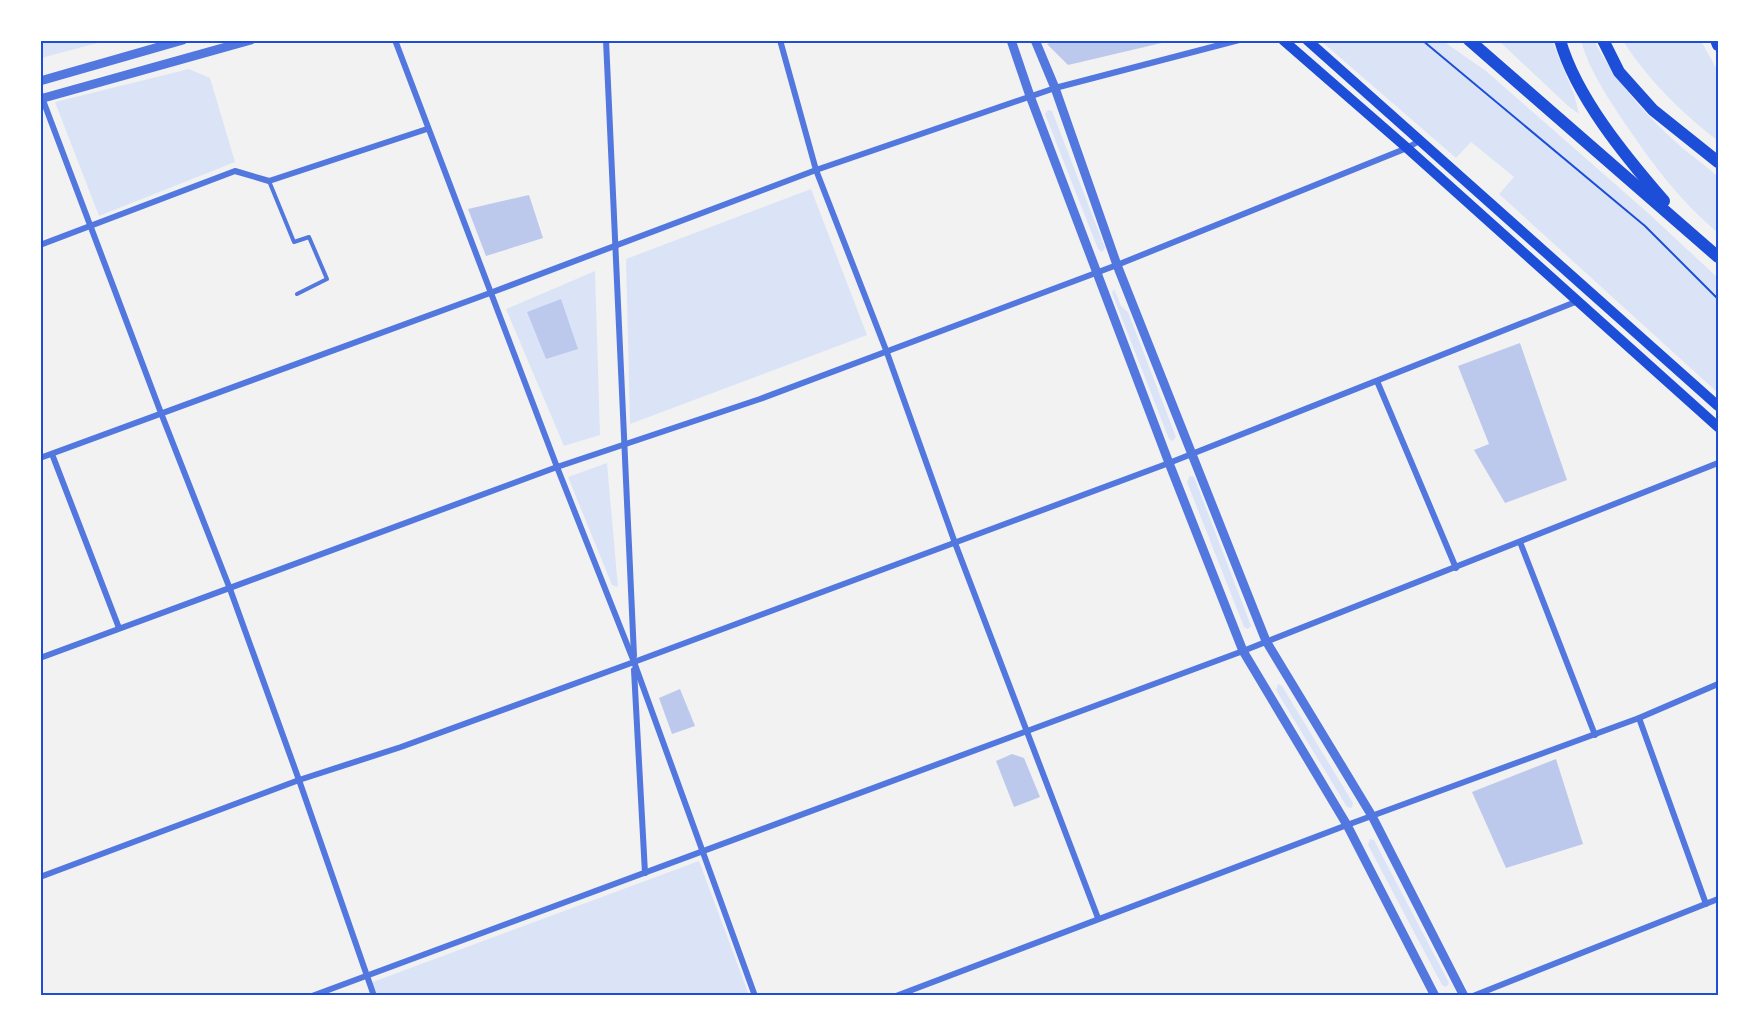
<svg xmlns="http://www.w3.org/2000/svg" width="1759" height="1036" font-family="Figtree,sans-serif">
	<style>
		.green { fill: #dbe4f7 }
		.building { fill: #bdc9ec }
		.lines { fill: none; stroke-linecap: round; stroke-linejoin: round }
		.path { stroke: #1d4ed8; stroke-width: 2 }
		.service { stroke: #5277de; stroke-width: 4 }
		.minor { stroke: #5277de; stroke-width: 6 }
		.tertiary { stroke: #5277de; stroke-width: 9 }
		.secondary { stroke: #1d4ed8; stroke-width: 10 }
		.motorway { stroke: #1d4ed8; stroke-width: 12 }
		.neatline { fill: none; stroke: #1d4ed8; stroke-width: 2 }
	</style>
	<rect width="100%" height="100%" fill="#f2f2f2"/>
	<g class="green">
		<polygon points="41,40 105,40 105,41 41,58"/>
		<polygon points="1321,41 1443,41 1486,71 1647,212 1718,278 1718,393 1499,194 1514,177 1471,142 1456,158"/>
		<polygon points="1499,41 1552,41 1574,94 1579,114 1568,106"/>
		<path d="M1581,41h13c21,39 51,74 85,104 12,11 27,20 39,32v56c-37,-31 -65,-68 -92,-108 -18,-27 -36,-53 -45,-84z"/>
		<path d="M1623,41h78l17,30v70c-37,-29 -70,-61 -95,-100z"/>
		<polygon points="189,69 210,78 235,162 99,216 55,102"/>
		<polygon points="1048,110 1052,111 1105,248 1102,252 1098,249 1045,114"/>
		<polygon points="811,189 867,335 630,424 626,259"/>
		<polygon points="595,271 600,435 564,446 506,309"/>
		<polygon points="1114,289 1121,306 1128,312 1176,437 1173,441 1169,439 1112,293"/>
		<polygon points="607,463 618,587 612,585 568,477"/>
		<polygon points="1190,476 1194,477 1250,623 1251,626 1248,629 1244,627 1187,482"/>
		<polygon points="1278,684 1282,686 1353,803 1352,808 1347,807 1276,690"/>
		<polygon points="1370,839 1374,840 1448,981 1449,984 1446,987 1442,985 1368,845"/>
		<polygon points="699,861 749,995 376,996 370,983"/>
	</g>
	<g class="building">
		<polygon points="1058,40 1170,40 1170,41 1068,65 1047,44"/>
		<polygon points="529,195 543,238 486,256 468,209"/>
		<polygon points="561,299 578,349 546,359 527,312"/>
		<polygon points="1520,343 1567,480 1505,503 1474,450 1489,444 1458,366"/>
		<polygon points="680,689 695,726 672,734 659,698"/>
		<polygon points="1012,754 1024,758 1040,797 1014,807 996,761"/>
		<polygon points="1556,759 1583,844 1506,868 1472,792"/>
	</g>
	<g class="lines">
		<polyline class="path" points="1422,40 1645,226 1718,299"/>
		<polyline class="service" points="269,181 294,242 309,237 327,279 297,294"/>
		<g class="minor">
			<polyline points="395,40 557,467 634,662 755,996"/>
			<polyline points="606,40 634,656"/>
			<polyline points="780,40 816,170 886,350 955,543 1098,918"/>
			<polyline points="41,95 161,413 230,589 299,780 374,996"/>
			<polyline points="40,245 235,171 269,181 427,129"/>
			<polyline points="1377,381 1456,568"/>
			<polyline points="52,454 119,628"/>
			<polyline points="40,458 490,293 816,170 1055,88 1239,40"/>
			<polyline points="1520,542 1595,735"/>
			<polyline points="40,658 557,467 760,399 1117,265 1407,148 1421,140"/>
			<polyline points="634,670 645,873"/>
			<polyline points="1639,718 1706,904"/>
			<polyline points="40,877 299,780 401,747 634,662 1169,463 1578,301"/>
			<polyline points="312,996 1243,651 1718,463"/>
			<polyline points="896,996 1347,825 1639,718 1718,684"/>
			<polyline points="1473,996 1718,899"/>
		</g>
		<g class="tertiary">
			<polyline points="1011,40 1030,96 1169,463 1243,651 1347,825 1435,996"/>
			<polyline points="1035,40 1055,88 1117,265 1266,641 1372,816 1464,996"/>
			<polyline points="40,81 183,40"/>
			<polyline points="40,99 251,40"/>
		</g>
		<g class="secondary">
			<polyline points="1283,40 1407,148 1718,427"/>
			<polyline points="1307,40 1718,406"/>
		</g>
		<g class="motorway">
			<polyline points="1469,40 1718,257"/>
			<path d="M1560,40c16,57 66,117 104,161"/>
			<polyline points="1603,40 1619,72 1653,110 1718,162"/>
			<polyline points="1716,40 1718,45"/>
		</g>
	</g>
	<rect width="1759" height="1036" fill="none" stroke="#ffffff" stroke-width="84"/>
	<rect x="42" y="42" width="1675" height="952" class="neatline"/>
</svg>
